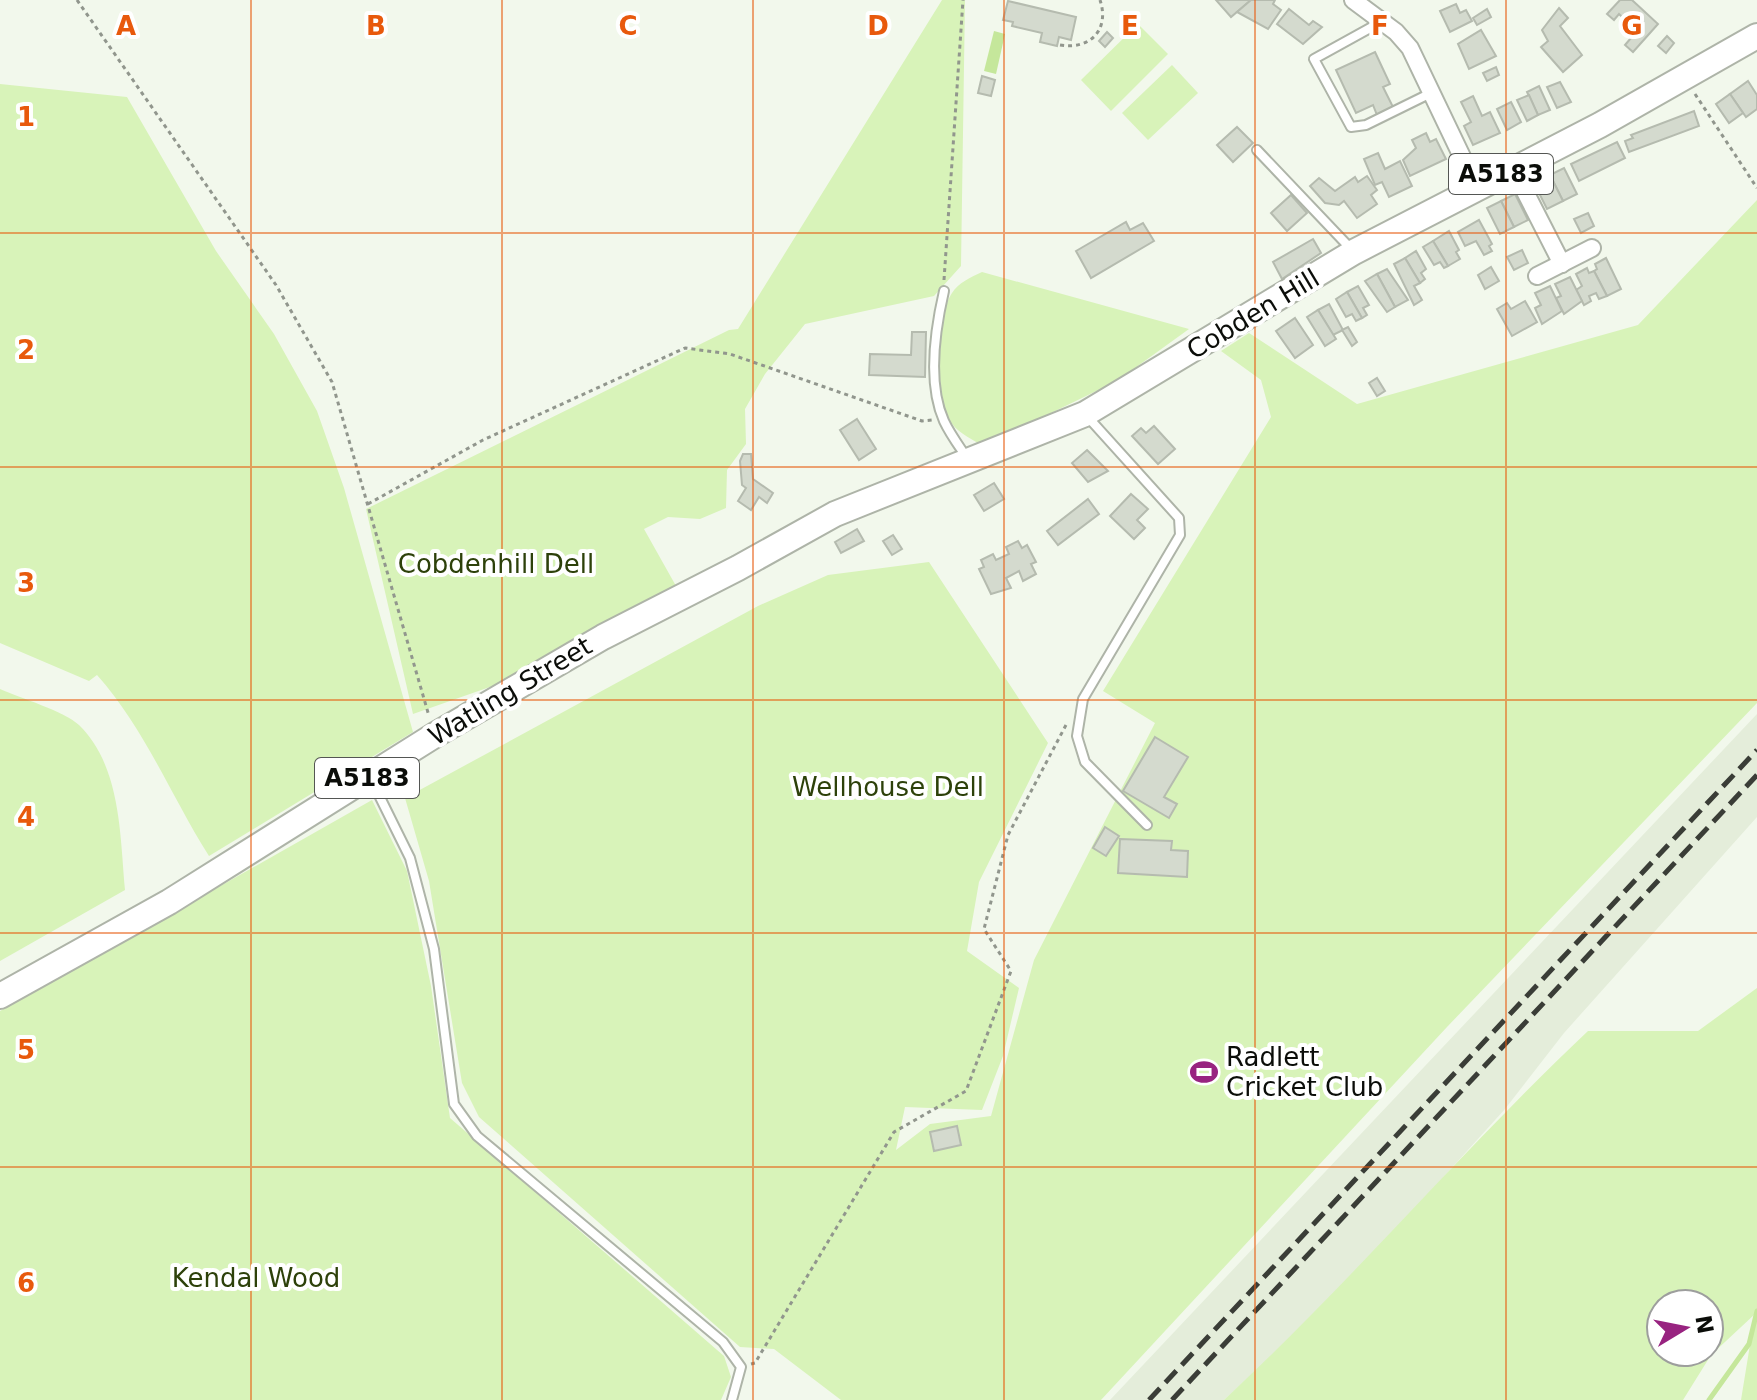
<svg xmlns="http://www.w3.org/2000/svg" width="1757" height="1400" font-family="'DejaVu Sans',sans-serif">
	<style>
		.built { fill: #e4edda }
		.green { fill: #d8f3b9; fill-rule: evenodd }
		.water { fill: #c5e79b }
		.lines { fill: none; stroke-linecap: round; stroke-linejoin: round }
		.stream { stroke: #c5e79b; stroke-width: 5 }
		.building { fill: #d4dace; stroke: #b5bbaf; stroke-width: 2 }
		.service-casing { stroke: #aeb4a8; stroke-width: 12 }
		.minor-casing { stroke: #aeb4a8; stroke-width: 20 }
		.primary-casing { stroke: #aeb4a8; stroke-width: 28 }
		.path { stroke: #91968d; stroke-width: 3; stroke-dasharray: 4 4; stroke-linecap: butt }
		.service { stroke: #fff; stroke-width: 8 }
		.minor { stroke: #fff; stroke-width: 16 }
		.primary { stroke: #fff; stroke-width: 24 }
		.rail { stroke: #3a3d37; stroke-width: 5; stroke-dasharray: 16 8; stroke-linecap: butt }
		.grid { fill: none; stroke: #e8590c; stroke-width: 2; stroke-opacity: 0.55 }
		.labels { text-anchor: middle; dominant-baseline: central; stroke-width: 8; stroke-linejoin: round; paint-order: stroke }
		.shield { fill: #fff; stroke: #545653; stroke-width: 2 }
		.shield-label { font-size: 24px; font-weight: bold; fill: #0b0d09 }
		.street-label { font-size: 26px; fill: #0b0d09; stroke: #fff }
		.park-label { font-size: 26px; fill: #2d410a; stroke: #fff }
		.poi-label { font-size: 26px; fill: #0b0d09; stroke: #fff; text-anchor: start }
		.grid-label { font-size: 26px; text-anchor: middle; font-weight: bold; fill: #e8590c; stroke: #fff; stroke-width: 8; stroke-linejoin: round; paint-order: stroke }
	</style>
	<rect width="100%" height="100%" fill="#f2f8ec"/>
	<polygon class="built" points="1757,714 1757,817 1564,1033 1505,1109 1393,1233 1301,1329 1224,1400 1110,1400"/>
	<g class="green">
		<polygon points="942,0 965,0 961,266 934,296 805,324 765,374 745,409 746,444 727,470 726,508 700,519 668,517 644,529 676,586 504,682 413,714 366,509 729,330 738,329"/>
		<polygon points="1138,24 1168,54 1111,111 1081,80"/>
		<polygon points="1172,65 1198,93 1148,140 1122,113"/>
		<path d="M0,84l127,13 89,154 58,83 43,77 27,77 69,244 -204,124c-38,-60 -64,-127 -112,-181l-8,6 -89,-38z"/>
		<polygon points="1757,200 1757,703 1447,1027 1101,1400 841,1400 774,1349 740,1347 479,1117 462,1083 429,881 405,798 758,606 828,575 929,562 1048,743 979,882 967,951 1019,988 1003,1056 982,1110 905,1107 896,1150 930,1124 991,1116 1034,960 1155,723 1103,691 1271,417 1261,380 1221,351 1249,333 1357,404 1638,325"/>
		<path d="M982,272l207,57 -72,52 -134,65c-10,-6 -24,-13 -30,-21 -19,-24 -18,-107 -1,-132 6,-10 19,-16 30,-21z"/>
		<path d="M0,689c20,9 64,22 79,36 42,41 41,110 46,165l-125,71z"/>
		<polygon points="372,800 407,871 431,986 450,1118 724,1356 731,1377 721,1400 0,1400 0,1011"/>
		<path d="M1757,988v412h-16l14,-86 -44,41 -28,45h-459c127,-118 238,-250 364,-369h110zM1661,1304h48v48h-48z"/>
	</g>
	<polygon class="water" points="994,31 1005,34 996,74 984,71"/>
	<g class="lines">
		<polyline class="stream" points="1709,1400 1749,1344 1757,1311"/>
	</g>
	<g class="building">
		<polygon points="1216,0 1251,0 1231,17"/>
		<polygon points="1251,0 1275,0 1273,4 1281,10 1268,29 1237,12"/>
		<polygon points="1620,0 1632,0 1658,24 1633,52 1625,45 1637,31 1619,14 1614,20 1607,14"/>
		<polygon points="1008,1 1076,17 1071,40 1059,37 1057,46 1040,42 1042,33 1012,26 1013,22 1003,20"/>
		<polygon points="1456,4 1460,13 1466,10 1472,21 1450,32 1440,11"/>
		<polygon points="1559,8 1568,18 1560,26 1582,55 1563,72 1541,47 1548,41 1542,30"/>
		<polygon points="1289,9 1309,25 1313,21 1322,27 1303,44 1277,24"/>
		<polygon points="1487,9 1491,17 1477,25 1473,18"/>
		<polygon points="1481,30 1496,56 1469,69 1458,44"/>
		<polygon points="1107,32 1113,38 1105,47 1099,41"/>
		<polygon points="1667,36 1674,43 1666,53 1658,46"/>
		<polygon points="1375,52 1390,84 1383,87 1393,107 1377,115 1373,105 1356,113 1336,70"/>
		<polygon points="1496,67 1499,75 1487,81 1483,73"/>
		<polygon points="982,76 995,80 991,96 978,93"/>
		<polygon points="1748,81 1757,95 1757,109 1746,117 1730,94"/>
		<polygon points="1560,82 1571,102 1557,108 1547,87"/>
		<polygon points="1539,86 1550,110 1538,115 1527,92"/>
		<polygon points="1730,94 1743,113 1729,123 1716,104"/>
		<polygon points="1529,95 1538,115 1527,121 1517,100"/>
		<polygon points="1473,96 1482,116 1490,112 1500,133 1473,145 1464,126 1471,122 1461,102"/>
		<polygon points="1511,102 1521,122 1507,130 1497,109"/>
		<polygon points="1694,111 1699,126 1629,152 1625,141 1633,138 1631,135"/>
		<polygon points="1237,127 1253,143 1233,162 1217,145"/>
		<polygon points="1426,133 1430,142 1436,139 1446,159 1410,176 1403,160 1416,148 1412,140"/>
		<polygon points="1617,142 1625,158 1579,181 1571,164"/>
		<polygon points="1378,153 1385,169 1400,161 1412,186 1389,197 1382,182 1375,185 1364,159"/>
		<polygon points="1564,168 1577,194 1563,201 1550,175"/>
		<polygon points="1550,175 1563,201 1547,209 1534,183"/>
		<polygon points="1367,176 1377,190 1371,195 1377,204 1357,218 1344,201 1339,205 1325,203 1310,186 1319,178 1335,191 1355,177 1358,182"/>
		<polygon points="1515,194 1528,220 1514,227 1501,201"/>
		<polygon points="1291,195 1307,213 1287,231 1271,213"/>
		<polygon points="1501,201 1514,227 1500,234 1487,208"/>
		<polygon points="1588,213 1594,226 1581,233 1574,219"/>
		<polygon points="1479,220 1492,244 1489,246 1492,251 1484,255 1476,241 1465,246 1458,232"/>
		<polygon points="1126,222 1130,230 1143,223 1154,241 1091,278 1076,251"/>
		<polygon points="1449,231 1459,250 1456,252 1460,259 1448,266 1433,241"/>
		<polygon points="1313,239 1321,253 1282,279 1273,262"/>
		<polygon points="1433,241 1448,266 1444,268 1440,262 1434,265 1423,247"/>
		<polygon points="1522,250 1528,263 1514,270 1507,257"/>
		<polygon points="1416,251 1426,269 1421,273 1425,279 1420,283 1405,258"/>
		<polygon points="1405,258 1420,283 1414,286 1422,300 1414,305 1394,264"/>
		<polygon points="1606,258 1621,289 1607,296 1594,271 1597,269 1595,264"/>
		<polygon points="1491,267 1499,281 1485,289 1478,275"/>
		<polygon points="1587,268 1589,273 1594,271 1607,296 1599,299 1596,293 1589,296 1591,301 1584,305 1576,290 1582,286 1576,274"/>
		<polygon points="1387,269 1408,300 1395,307 1377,274"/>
		<polygon points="1377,274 1395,307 1387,312 1365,281"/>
		<polygon points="1570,277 1582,301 1564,314 1556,298 1561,296 1555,284"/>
		<polygon points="1358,286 1369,305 1363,308 1367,315 1362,318 1347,292"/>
		<polygon points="1550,286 1562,311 1542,324 1535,308 1541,305 1535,293"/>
		<polygon points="1347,292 1362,318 1356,321 1352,314 1346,317 1336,299"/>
		<polygon points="1525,301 1537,322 1512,336 1497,309 1507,303 1511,309"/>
		<polygon points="1329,304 1343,330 1333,335 1318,310"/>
		<polygon points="1318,310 1336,339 1325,346 1307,317"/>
		<polygon points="1295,318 1313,345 1295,358 1276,331"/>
		<polygon points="1348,327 1357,342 1352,346 1342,330"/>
		<polygon points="912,332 926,332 925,377 869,375 870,354 911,355"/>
		<polygon points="1377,378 1385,391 1377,396 1369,383"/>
		<polygon points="857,419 876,449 859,460 840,430"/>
		<polygon points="1154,426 1175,449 1158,464 1132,436 1141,428 1146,433"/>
		<polygon points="1087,450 1108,471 1088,482 1072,463"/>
		<polygon points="743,454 751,454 753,479 773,493 767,503 759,497 751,510 738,501 746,488 742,485 740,461"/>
		<polygon points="994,483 1004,499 984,511 974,495"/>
		<polygon points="1131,494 1148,509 1137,520 1145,528 1134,539 1110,516"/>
		<polygon points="1088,499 1099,514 1058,545 1047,531"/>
		<polygon points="857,529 864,541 841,553 835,542"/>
		<polygon points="893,535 902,549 892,555 883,541"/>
		<polygon points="1018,541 1022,548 1027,545 1036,562 1031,564 1036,574 1023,581 1019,571 1006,578 1011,588 991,594 979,569 984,567 981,560 993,554 996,560 1009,554 1006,547"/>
		<polygon points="1155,737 1188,757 1164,797 1177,804 1169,818 1123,791"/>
		<polygon points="1105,827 1119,836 1106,856 1093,848"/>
		<polygon points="1120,839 1172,841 1171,850 1188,851 1187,877 1118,873"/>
		<polygon points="957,1126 961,1145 934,1151 930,1132"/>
	</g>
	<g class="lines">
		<g class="service-casing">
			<g id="service">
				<polyline points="1381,22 1314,59 1351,127 1366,125 1431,93"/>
				<polyline points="1257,150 1353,251"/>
				<path d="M944,291c-9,39 -17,92 0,130 6,13 15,25 23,37"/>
				<polyline points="1086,415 1179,518 1180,535 1083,699 1077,736 1085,762 1147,825"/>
				<polyline points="370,777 410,858 434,949 454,1104 477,1136 723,1342 741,1367 732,1400"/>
			</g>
		</g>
		<g class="minor-casing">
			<g id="minor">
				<polyline points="1353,0 1396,32 1410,48 1476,186"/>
				<polyline points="1513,168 1562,264"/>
				<polyline points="1537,276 1592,248"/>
			</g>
		</g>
		<g class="primary-casing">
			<polyline id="primary" points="0,996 169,902 435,735 603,637 738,568 835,514 1085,414 1354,252 1600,125 1757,36"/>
		</g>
		<g class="path">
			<polyline points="77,0 276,285 332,382 429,716"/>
			<path d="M1060,45c30,5 50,-15 40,-45"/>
			<polyline points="1695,94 1757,188"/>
			<polyline points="944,280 963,0"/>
			<polyline points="368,504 483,440 685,348 730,354 922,421 932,420"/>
			<polyline points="751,1364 755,1363 894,1132 966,1091 1011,971 984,929 1008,835 1066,725"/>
		</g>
		<use href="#service" class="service"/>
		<use href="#minor" class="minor"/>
		<use href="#primary" class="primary"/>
		<g class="rail">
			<polyline points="1149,1400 1757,750"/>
			<polyline points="1172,1400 1757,775"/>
		</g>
	</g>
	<path class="grid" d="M251,0v1400M502,0v1400M753,0v1400M1004,0v1400M1255,0v1400M1506,0v1400M0,233h1757M0,467h1757M0,700h1757M0,933h1757M0,1167h1757"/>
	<defs>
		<g id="stadium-bare" transform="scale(2.16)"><path d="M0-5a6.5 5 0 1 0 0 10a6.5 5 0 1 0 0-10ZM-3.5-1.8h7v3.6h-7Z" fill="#982380" stroke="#fff" stroke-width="2.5" paint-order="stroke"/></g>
	</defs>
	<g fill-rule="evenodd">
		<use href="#stadium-bare" x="1204" y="1072"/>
	</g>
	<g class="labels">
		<g class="shield">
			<rect x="1449" y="154" width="104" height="40" rx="6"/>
			<rect x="315" y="758" width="104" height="40" rx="6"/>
		</g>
		<g class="shield-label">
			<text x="1501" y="174">A5183</text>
			<text x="367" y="778">A5183</text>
		</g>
		<g class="street-label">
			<text transform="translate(1253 314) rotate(-31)">Cobden Hill</text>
			<text transform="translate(510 691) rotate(-31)">Watling Street</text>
		</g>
		<g class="park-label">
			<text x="496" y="564">Cobdenhill Dell</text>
			<text x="888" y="787">Wellhouse Dell</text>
			<text x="256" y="1278">Kendal Wood</text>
		</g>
		<g class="poi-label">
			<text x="1226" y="1057">Radlett<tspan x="1226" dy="30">Cricket Club</tspan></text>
		</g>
	</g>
	<g class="grid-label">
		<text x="126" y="35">A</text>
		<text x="376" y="35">B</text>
		<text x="628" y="35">C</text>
		<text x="878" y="35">D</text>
		<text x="1130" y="35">E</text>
		<text x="1380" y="35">F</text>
		<text x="1632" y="35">G</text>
		<text x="26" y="126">1</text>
		<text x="26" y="359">2</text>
		<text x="26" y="592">3</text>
		<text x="26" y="826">4</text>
		<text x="26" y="1059">5</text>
		<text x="26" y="1292">6</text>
	</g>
	<g transform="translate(1685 1328) rotate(80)"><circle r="38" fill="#ffffff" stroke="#9d9e9d" stroke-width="2"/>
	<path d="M0-6L14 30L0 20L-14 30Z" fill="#982380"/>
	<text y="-12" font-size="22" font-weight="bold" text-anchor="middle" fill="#0b0d09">N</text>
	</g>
</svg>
